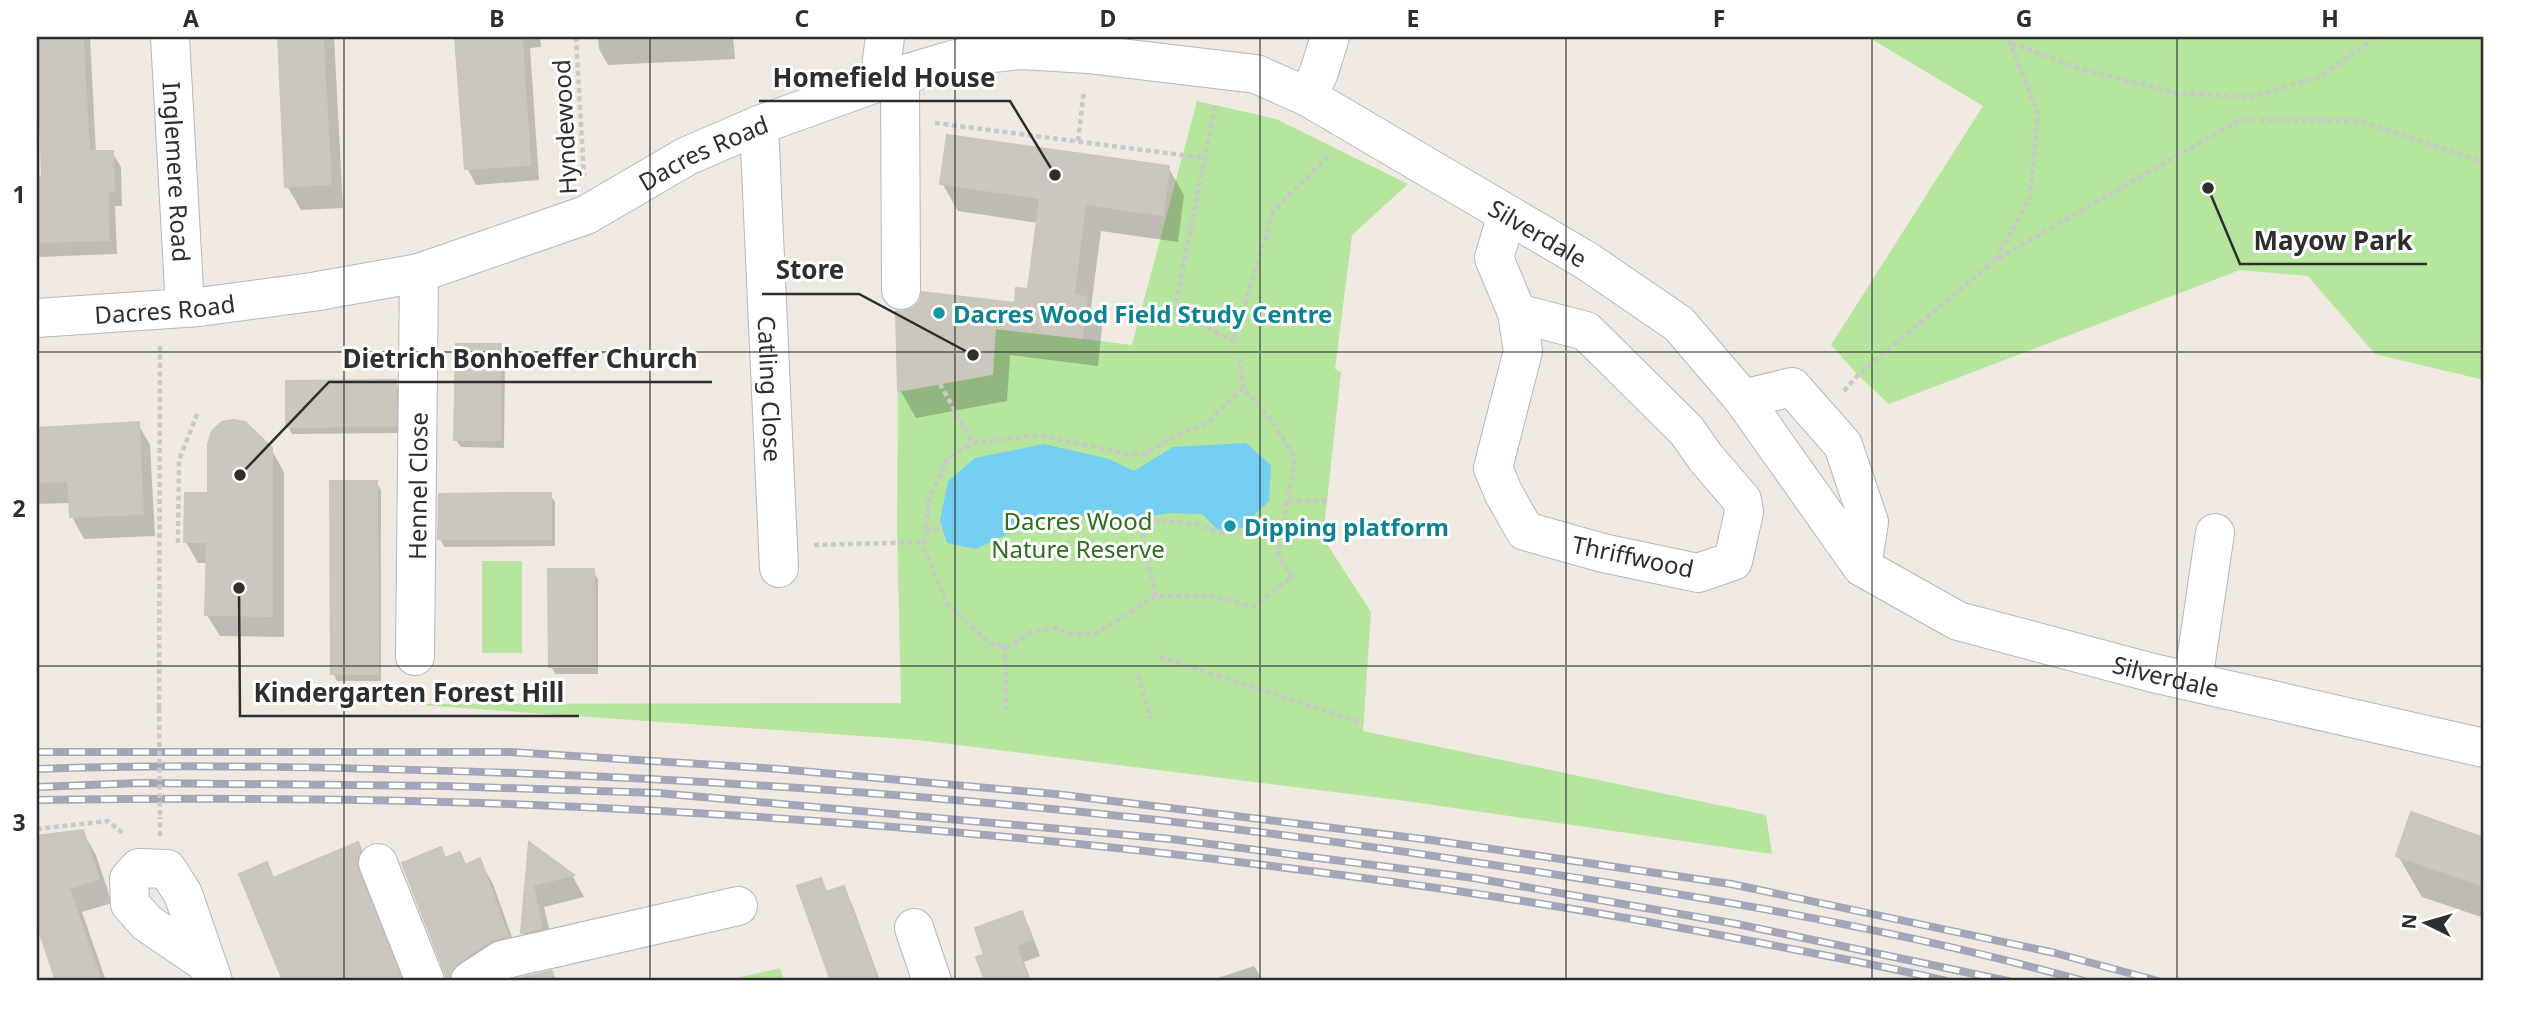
<svg xmlns="http://www.w3.org/2000/svg" width="2521" height="1018" font-family="'Noto Sans',sans-serif">
	<style>
		.green { fill: #b6e59e }
		.water { fill: #75cff0 }
		.shadow { fill: #0003 }
		.building { fill: #cbc7bf; stroke: #cbc5ba; stroke-width: 2 }
		.lines { fill: none; stroke-linecap: round; stroke-linejoin: round }
		.minor-casing { stroke: #b4b7c1; stroke-width: 40 }
		.path { stroke: #c9c9c9; stroke-width: 4.5; stroke-dasharray: 5 3.5; stroke-linecap: butt }
		.minor { stroke: #fff; stroke-width: 38 }
		.rail-casing { stroke: #a3a6b8; stroke-width: 8 }
		.rail { stroke: #fff; stroke-width: 5; stroke-dasharray: 16; stroke-linecap: butt }
		.path-bridge { stroke: #c9c9c9; stroke-width: 4.5; stroke-dasharray: 5 3.5; stroke-linecap: butt }
		.grid { fill: none; stroke: #2e2e2e; stroke-width: 2; stroke-opacity: 0.55 }
		.culture-dot { fill: #0f9aa8; stroke: #fff; stroke-width: 2.5 }
		.labels { text-anchor: middle; dominant-baseline: central; stroke-width: 6; stroke-linejoin: round; paint-order: stroke }
		.street-label { font-size: 24px; fill: #2e2e2e; stroke: #fff }
		.culture-label { font-size: 24px; font-weight: bold; fill: #0d838f; stroke: #fff; text-anchor: start }
		.park-label { font-size: 24px; fill: #2c6e1b; stroke: #fff }
		.leader { fill: none; stroke: #2e2e2e; stroke-width: 2.5 }
		.callout-dot { fill: #2e2e2e; stroke: #fff; stroke-width: 2.5 }
		.callout-label { font-size: 26px; text-anchor: middle; font-weight: bold; fill: #2e2e2e; stroke: #fff; stroke-width: 6; stroke-linejoin: round; paint-order: stroke }
		.neatline { fill: none; stroke: #2e2e2e; stroke-width: 2.5 }
		.grid-label { font-size: 23px; text-anchor: middle; font-weight: bold; fill: #2e2e2e }
	</style>
	<rect width="100%" height="100%" fill="#efe9e1"/>
	<g class="green">
		<polygon points="1868,37 2484,37 2484,380 2375,354 2308,276 2240,270 1889,404 1858,375 1831,345 1983,106"/>
		<polygon points="1197,101 1276,119 1408,184 1352,235 1335,369 1341,372 1323,538 1371,612 1363,731 1766,815 1772,854 1406,801 918,740 405,704 901,703 897,527 898,391 991,374 995,328 1132,345"/>
		<rect x="482" y="561" width="40" height="92"/>
		<polygon points="780,968 784,981 724,981"/>
	</g>
	<polygon class="water" points="1246,443 1271,465 1269,501 1242,528 1218,530 1202,514 1170,513 1139,518 1087,515 1038,520 976,549 947,543 940,521 948,481 975,458 1044,444 1109,459 1134,471 1173,447"/>
	<g class="shadow">
		<polygon points="37,37 90,38 96,153 112,152 121,167 122,206 115,206 117,254 37,257 37,179 44,179"/>
		<polygon points="280,37 334,37 343,208 301,210 287,186"/>
		<polygon points="540,37 541,47 530,48 539,180 476,185 467,168 468,37"/>
		<polygon points="598,37 733,37 735,59 608,65 599,49"/>
		<polygon points="1168,167 1184,195 1178,242 1101,231 1091,307 1102,327 1098,366 1010,355 1007,401 916,418 900,390 1016,304 1030,291 1038,223 958,211 942,183"/>
		<polygon points="500,346 505,354 504,448 461,447 456,440"/>
		<polygon points="395,382 399,390 399,433 292,434 288,426"/>
		<polygon points="138,424 150,445 155,536 84,539 72,517 71,503 37,504 37,430"/>
		<polygon points="271,449 284,472 284,637 220,636 207,615 208,563 198,563 186,542 209,495"/>
		<polygon points="376,482 381,490 381,681 337,681 333,673"/>
		<polygon points="550,495 555,502 555,546 444,547 440,539"/>
		<polygon points="593,571 598,579 598,674 555,674 551,666"/>
		<polygon points="2412,814 2484,839 2484,918 2422,897 2398,856"/>
		<polygon points="82,831 96,855 112,903 82,912 106,981 58,981 39,927 37,928 37,838"/>
		<polygon points="358,844 371,868 370,897 404,981 285,981 241,875 266,865 274,879"/>
		<polygon points="531,845 573,877 584,897 544,907 554,950 535,954 523,933"/>
		<polygon points="459,855 466,866 480,861 493,884 520,960 479,981 448,981 446,860"/>
		<polygon points="820,880 828,893 843,888 852,904 880,981 832,981 799,887"/>
		<polygon points="1021,913 1030,929 1040,956 1024,962 1031,981 987,981 979,958 987,956"/>
		<polygon points="1254,966 1263,981 1209,981"/>
	</g>
	<g class="building">
		<polygon points="37,37 83,37 89,151 113,151 114,191 108,192 109,240 37,242 37,177 42,177"/>
		<polygon points="278,37 323,37 331,184 285,187"/>
		<polygon points="455,37 522,37 530,165 465,169"/>
		<polygon points="947,135 1169,166 1163,215 1085,204 1074,295 1087,297 1082,338 995,328 992,374 898,391 896,311 902,312 913,308 920,301 922,292 1015,303 1016,288 1028,289 1040,198 940,184"/>
		<polygon points="456,344 501,344 501,440 454,440"/>
		<polygon points="396,380 396,426 286,427 286,381"/>
		<polygon points="233,420 245,422 272,448 272,616 205,615 207,542 184,542 185,493 208,493 208,444 212,431 222,422"/>
		<polygon points="139,422 143,514 70,517 68,481 37,482 37,428"/>
		<polygon points="330,481 377,481 378,674 331,674"/>
		<polygon points="520,493 551,493 551,539 438,539 439,494"/>
		<polygon points="548,569 594,569 595,667 549,667"/>
		<polygon points="2411,812 2484,838 2484,886 2396,856"/>
		<polygon points="83,830 99,879 69,888 101,981 56,981 37,925 37,836"/>
		<polygon points="358,842 361,849 357,859 358,871 402,981 283,981 239,874 267,862 273,878"/>
		<polygon points="529,842 574,875 533,885 542,928 521,933"/>
		<polygon points="441,847 445,858 460,852 465,865 480,858 508,936 490,941 458,963 451,971 448,981 402,863"/>
		<polygon points="821,878 826,892 844,886 878,981 831,981 797,886"/>
		<polygon points="1022,911 1032,940 1016,945 1029,981 985,981 976,957 984,955 975,928"/>
		<polygon points="552,971 555,981 509,981 511,980"/>
	</g>
	<g class="lines">
		<g class="minor-casing">
			<g id="minor">
				<path id="s1" d="M170,37l15,271"/>
				<polyline points="900,76 901,290"/>
				<polyline points="879,82 885,37"/>
				<polyline points="1308,97 1319,72 1330,37"/>
				<path id="s2" d="M759,125l20,443"/>
				<polyline points="1507,215 1494,258 1517,313 1586,331 1687,431 1705,457 1742,500 1744,512 1733,561 1698,573 1603,553 1525,531 1504,494 1493,468 1523,351 1517,313"/>
				<path id="s3" d="M37,318l162,-11 113,-15 107,-19 167,-58 101,-59 72,-31 120,-43 73,-22 30,-6 39,-4 67,4 168,20 52,23 279,164 92,63 64,75 119,168 96,54 195,52 331,75"/>
				<polyline points="1743,399 1792,387 1843,445 1869,522 1862,567"/>
				<path id="s4" d="M415,656l4,-383"/>
				<polyline points="2193,681 2215,533"/>
				<polyline points="378,863 425,981"/>
				<polyline points="914,928 932,981"/>
				<polyline points="206,963 147,923 130,904 129,879 139,868 167,869 183,894 213,981"/>
				<polyline points="470,981 502,960 738,906"/>
			</g>
		</g>
		<g class="path">
			<polyline points="576,37 584,176"/>
			<polyline points="2011,43 2083,70 2177,93 2251,97 2322,76 2375,37"/>
			<polyline points="1215,106 1174,312 1234,341 1273,211 1332,153"/>
			<polyline points="935,123 1205,158"/>
			<polyline points="1078,141 1084,90"/>
			<polyline points="1996,259 2030,197 2038,114 2008,37"/>
			<polyline points="1240,358 1243,388"/>
			<polyline points="940,384 973,443 1039,435 1126,454 1142,455 1178,434 1207,423 1243,388 1272,421 1295,457 1278,556 1292,577 1254,607 1211,596 1156,596 1097,633 1072,635 1056,628 1031,632 1010,647 991,644 947,604 924,548 929,499 948,458 973,443"/>
			<polyline points="1844,391 1858,375 1995,260 2240,120 2359,121 2484,162"/>
			<polyline points="1288,501 1327,501"/>
			<polyline points="926,531 942,528"/>
			<polyline points="178,543 179,460 198,412"/>
			<polyline points="814,545 925,542"/>
			<polyline points="1156,596 1139,518 1199,525 1216,532 1240,532 1282,535"/>
			<polyline points="1005,646 1006,709"/>
			<polyline points="1160,657 1363,723"/>
			<polyline points="1138,675 1150,719"/>
			<polyline points="159,708 160,345"/>
			<polyline points="37,829 108,821 125,835"/>
			<polyline points="160,836 160,817"/>
		</g>
		<use href="#minor" class="minor"/>
		<g class="rail-casing">
			<g id="rail">
				<polyline points="37,752 510,752 779,769 1055,794 1431,840 1731,884 2055,953 2158,981"/>
				<path d="M37,769c159,-6 318,-1 477,4 321,12 642,40 959,89 206,31 411,63 611,119"/>
				<polyline points="37,787 140,783 445,786 658,793 1171,839 1474,878 1737,924 2008,981"/>
				<path d="M37,800c148,-2 296,-2 444,3 292,10 585,35 875,74 138,18 274,40 410,67 60,12 120,22 180,37"/>
			</g>
		</g>
		<use href="#rail" class="rail"/>
		<polyline class="path-bridge" points="159,708 160,817"/>
	</g>
	<path class="grid" d="M344,37v944M650,37v944M955,37v944M1260,37v944M1566,37v944M1872,37v944M2177,37v944M37,352h2447M37,666h2447"/>
	<g class="culture-dot">
		<circle cx="939" cy="313" r="7"/>
		<circle cx="1230" cy="526" r="7"/>
	</g>
	<g class="labels">
		<g class="street-label">
			<text transform="translate(564 127) rotate(-93)">Hyndewood</text>
			<text stroke="none"><textPath href="#s3" startOffset="695">Dacres Road</textPath></text>
			<text stroke="none"><textPath href="#s1" startOffset="135">Inglemere Road</textPath></text>
			<text stroke="none"><textPath href="#s3" startOffset="1591">Silverdale</textPath></text>
			<text stroke="none"><textPath href="#s3" startOffset="128">Dacres Road</textPath></text>
			<text stroke="none"><textPath href="#s2" startOffset="264">Catling Close</textPath></text>
			<text stroke="none"><textPath href="#s4" startOffset="170">Hennel Close</textPath></text>
			<text transform="translate(1633 556) rotate(12)">Thriffwood</text>
			<text stroke="none"><textPath href="#s3" startOffset="2389">Silverdale</textPath></text>
		</g>
		<g class="culture-label">
			<text x="953" y="313">Dacres Wood Field Study Centre</text>
			<text x="1244" y="526">Dipping platform</text>
		</g>
		<g class="park-label">
			<text x="1078" y="520">Dacres Wood<tspan x="1078" dy="28">Nature Reserve</tspan></text>
		</g>
	</g>
	<path class="leader" d="M1055 175L1010 101H759M2208 188L2240 264H2427M973 355L859 294H762M240 475L329 382H712M239 588L240 716H579"/>
	<g class="callout-dot">
		<circle cx="1055" cy="175" r="7"/>
		<circle cx="2208" cy="188" r="7"/>
		<circle cx="973" cy="355" r="7"/>
		<circle cx="240" cy="475" r="7"/>
		<circle cx="239" cy="588" r="7"/>
	</g>
	<g class="callout-label">
		<text x="884" y="87">Homefield House</text>
		<text x="2333" y="250">Mayow Park</text>
		<text x="810" y="279">Store</text>
		<text x="520" y="368">Dietrich Bonhoeffer Church</text>
		<text x="409" y="702">Kindergarten Forest Hill</text>
	</g>
	<rect width="2521" height="1018" fill="none" stroke="#ffffff" stroke-width="77"/>
	<g transform="translate(2426 923) rotate(275)" stroke="#ffffff" stroke-width="5" paint-order="stroke">
	<path d="M0-5L12 26L0 18L-12 26Z" fill="#2e2e2e"/>
	<text y="-10" font-size="19" font-weight="bold" text-anchor="middle" fill="#2e2e2e">N</text>
	</g>
	<rect x="38" y="38" width="2444" height="941" class="neatline"/>
	<g class="grid-label">
		<text x="191" y="27">A</text>
		<text x="497" y="27">B</text>
		<text x="802" y="27">C</text>
		<text x="1108" y="27">D</text>
		<text x="1413" y="27">E</text>
		<text x="1719" y="27">F</text>
		<text x="2024" y="27">G</text>
		<text x="2330" y="27">H</text>
		<text x="19" y="203">1</text>
		<text x="19" y="517">2</text>
		<text x="19" y="831">3</text>
	</g>
</svg>
